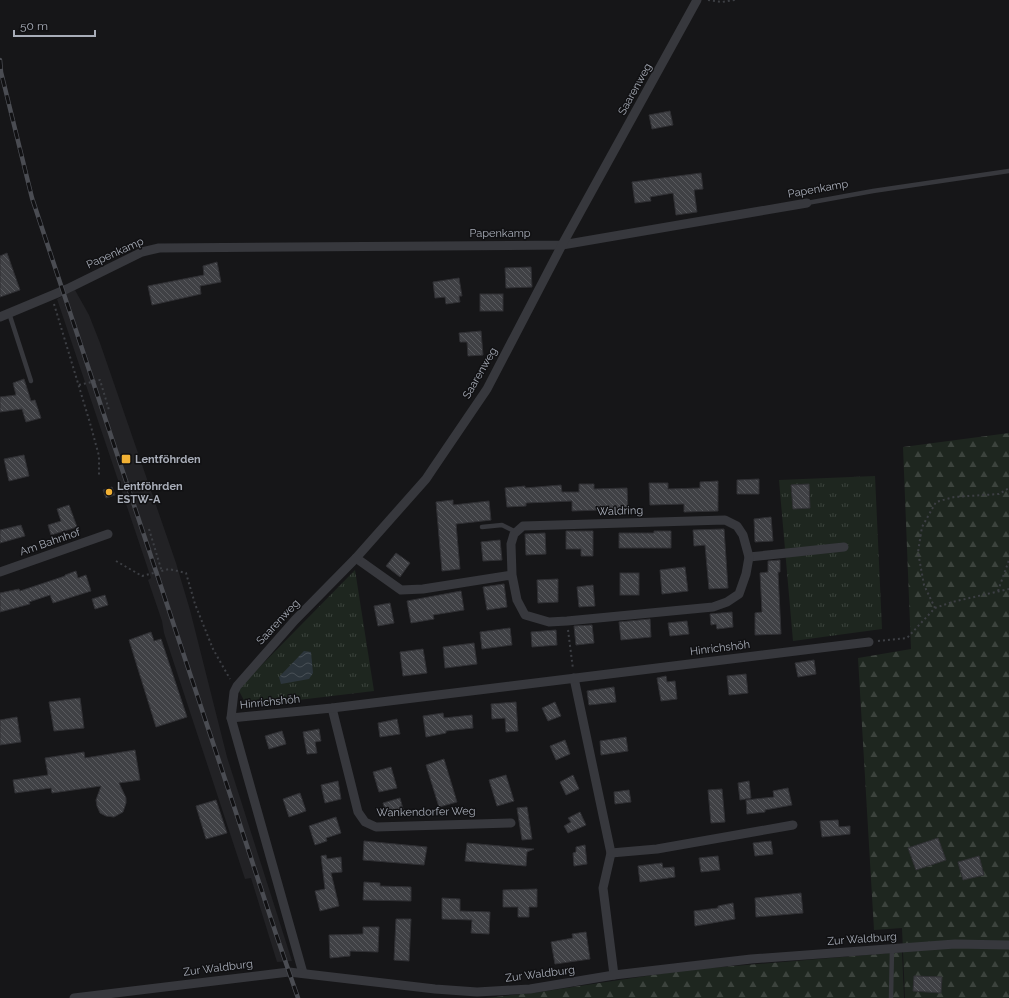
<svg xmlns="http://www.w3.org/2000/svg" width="1009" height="998" font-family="Raleway,sans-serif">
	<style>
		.built { fill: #222225 }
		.grass { fill: url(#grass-tufts) }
		.forest { fill: url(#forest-firs) }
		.water { fill: url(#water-waves) }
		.building { fill: url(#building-back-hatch); stroke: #303034 }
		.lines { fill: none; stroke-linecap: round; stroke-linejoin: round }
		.path { stroke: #3d3f44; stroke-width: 2; stroke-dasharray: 2 3; stroke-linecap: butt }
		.lane { stroke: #37383d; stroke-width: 4.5 }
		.street { stroke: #37383d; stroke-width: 9 }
		.rail-casing { stroke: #4a4c52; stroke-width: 4.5 }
		.rail { stroke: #111113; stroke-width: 3; stroke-dasharray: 9; stroke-linecap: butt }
		.poi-dot { fill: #f2b134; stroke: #111113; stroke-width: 1.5 }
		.labels { text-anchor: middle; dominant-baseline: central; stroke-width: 3; stroke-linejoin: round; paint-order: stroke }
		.street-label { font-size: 11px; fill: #a8adb8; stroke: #111113 }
		.poi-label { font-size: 11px; font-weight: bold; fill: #a8adb8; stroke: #111113; text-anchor: start }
	</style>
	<defs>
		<pattern id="grass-tufts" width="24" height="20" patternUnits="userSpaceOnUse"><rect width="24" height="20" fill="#1e261f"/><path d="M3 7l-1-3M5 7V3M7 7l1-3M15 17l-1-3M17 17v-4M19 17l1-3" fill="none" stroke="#3c433d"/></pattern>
		<pattern id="forest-firs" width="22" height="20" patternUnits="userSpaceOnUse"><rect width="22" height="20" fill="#1e261f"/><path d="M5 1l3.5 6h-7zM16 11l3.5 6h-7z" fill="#3c433d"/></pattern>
		<pattern id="water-waves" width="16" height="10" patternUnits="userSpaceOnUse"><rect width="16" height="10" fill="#2c353c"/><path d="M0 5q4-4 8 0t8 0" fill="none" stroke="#485056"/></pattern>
		<pattern id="building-back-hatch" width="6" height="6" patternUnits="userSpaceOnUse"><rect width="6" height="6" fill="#404145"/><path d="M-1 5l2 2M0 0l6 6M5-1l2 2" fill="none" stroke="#595a5e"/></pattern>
	</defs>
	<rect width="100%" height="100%" fill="#161618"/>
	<polygon class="built" points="75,290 89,315 100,343 176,563 190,610 227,757 292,961 277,962 251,878 245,879 164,633 162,621 148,580 151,578 57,299"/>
	<g class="grass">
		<polygon points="875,476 882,629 793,641 779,480"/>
		<polygon points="355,570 374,691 247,706 238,689"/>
	</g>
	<g class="forest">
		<polygon points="1009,433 1009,998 905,998 902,928 874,930 858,658 911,649 903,447"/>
		<polygon points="902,952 904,998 485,998 533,993 686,970"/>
	</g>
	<polygon class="water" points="304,651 311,652 313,673 309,679 281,684 279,677"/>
	<g class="building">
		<polygon points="670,111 673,125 652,129 649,115"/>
		<polygon points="701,173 703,189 694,190 697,212 676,215 673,193 650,197 651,201 635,203 632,182"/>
		<polygon points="7,253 20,290 0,297 0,256"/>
		<polygon points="217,262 221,282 200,286 201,294 152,305 148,286 204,275 203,266"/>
		<polygon points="531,267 532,287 506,288 505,268"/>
		<polygon points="459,278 462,296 459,296 460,302 446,304 445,297 435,298 433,282"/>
		<rect x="480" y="294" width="23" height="17"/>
		<polygon points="481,331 483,355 468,356 467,342 460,342 459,333"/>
		<polygon points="24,379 31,401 35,400 41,418 26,422 22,409 0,412 0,397 16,395 13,383"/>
		<polygon points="24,455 29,476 9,481 4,459"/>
		<polygon points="759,479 759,494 737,494 737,480"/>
		<polygon points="718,481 718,511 684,512 684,504 650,505 649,483 668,483 668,489 700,488 700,482"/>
		<polygon points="579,484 594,484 594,489 627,488 628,509 572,511 572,501 526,503 526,506 507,507 505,488 525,486 525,488 561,485 562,492 579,492"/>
		<polygon points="809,484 810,508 793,509 791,485"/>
		<polygon points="112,487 115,495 106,498 103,490"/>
		<polygon points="453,500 453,505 489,501 491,520 456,524 460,569 442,571 436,502"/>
		<polygon points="69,505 77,527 51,535 48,525 61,521 57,509"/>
		<polygon points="771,517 773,541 755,542 754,519"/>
		<polygon points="21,525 25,536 0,543 0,530"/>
		<polygon points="724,529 728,588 709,589 705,545 694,546 693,530"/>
		<polygon points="566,531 593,531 593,556 581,556 581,549 566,549"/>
		<polygon points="654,531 671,531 671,548 619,548 619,533 654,533"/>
		<polygon points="545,533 546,554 526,555 525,534"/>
		<polygon points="500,540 502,560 483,561 481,542"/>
		<polygon points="396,553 410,563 400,577 386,566"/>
		<polygon points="780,560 780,572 778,572 781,634 755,635 755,613 762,612 760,573 768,572 768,561"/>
		<polygon points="685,567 688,591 662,594 660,570"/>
		<polygon points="76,571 78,578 86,575 91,591 53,603 50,595 29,602 30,604 0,612 0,593 19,589 20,591 65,576 65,575"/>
		<rect x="620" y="573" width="19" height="22"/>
		<polygon points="558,579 558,602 538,603 537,580"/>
		<polygon points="504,584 507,607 487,610 483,587"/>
		<polygon points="593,585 595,606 579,607 577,587"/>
		<polygon points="461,591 464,610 433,615 434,619 411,623 407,601"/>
		<polygon points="105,595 108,605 95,609 92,599"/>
		<polygon points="390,603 394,623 378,626 374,606"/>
		<polygon points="732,612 733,627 717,629 716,624 711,625 710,614"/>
		<polygon points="650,619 651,637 621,640 619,622"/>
		<polygon points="687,621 689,634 670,636 668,623"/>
		<polygon points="592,625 594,643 576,645 574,626"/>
		<polygon points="510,628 512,645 482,649 480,632"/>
		<polygon points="556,630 557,645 532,647 531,632"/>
		<polygon points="151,632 154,641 161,639 187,717 156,727 129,640"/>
		<polygon points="474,643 477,664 445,668 443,647"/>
		<polygon points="423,649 427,673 403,676 400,652"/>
		<polygon points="814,660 816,674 798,677 795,663"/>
		<polygon points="746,674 748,693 729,695 727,676"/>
		<polygon points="666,676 667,682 675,681 677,699 661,701 657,678"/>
		<polygon points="614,687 616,702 589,705 587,691"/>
		<polygon points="80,698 84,728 54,731 49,702"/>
		<polygon points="516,702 518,731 506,732 505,718 492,719 491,704"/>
		<polygon points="555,702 561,716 548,721 542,708"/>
		<polygon points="443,713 444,718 472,715 473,728 446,731 446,733 426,737 423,716"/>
		<polygon points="17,717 21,742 0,745 0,720"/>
		<polygon points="397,719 400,734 380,737 378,723"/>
		<polygon points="319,729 321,741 315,742 317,753 307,754 303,732"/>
		<polygon points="282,731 286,744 269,749 265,736"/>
		<polygon points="626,737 628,751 601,755 600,741"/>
		<polygon points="565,740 570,754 556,760 550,746"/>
		<polygon points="135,750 140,780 119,783 126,798 126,803 123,812 114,817 106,816 100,813 97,806 96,800 101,786 52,793 51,788 15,793 13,780 48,775 45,758 84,752 85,758"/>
		<polygon points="444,759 457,802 439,807 426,765"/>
		<polygon points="391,767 397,788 379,792 373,772"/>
		<polygon points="506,775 514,801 497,806 489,780"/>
		<polygon points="573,775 579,789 566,795 560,782"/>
		<polygon points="338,781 341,799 325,803 321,785"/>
		<polygon points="749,781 751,798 740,800 738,783"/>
		<polygon points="788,788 792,805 765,810 765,812 747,814 746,800 774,797 773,791"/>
		<polygon points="722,789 725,822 711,823 708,790"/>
		<polygon points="629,790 631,802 615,804 614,792"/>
		<polygon points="300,793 306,811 289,817 283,799"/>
		<polygon points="400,798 403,809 386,813 383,803"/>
		<polygon points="216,800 227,833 206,839 196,806"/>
		<polygon points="527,807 532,839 522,840 517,808"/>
		<polygon points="580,812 586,825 568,833 564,826 571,822 568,818"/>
		<polygon points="336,817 341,833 326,838 327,841 315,845 309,826"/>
		<polygon points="838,820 839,827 850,826 850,834 822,837 820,821"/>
		<polygon points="938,838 946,860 916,870 908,848"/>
		<polygon points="364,841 427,847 424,865 363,860"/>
		<polygon points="771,841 773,854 755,856 753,843"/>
		<polygon points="467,843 534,849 527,852 526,866 465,861"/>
		<polygon points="585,845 587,864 574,866 573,853 576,852 576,847"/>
		<polygon points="326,855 327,859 341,857 342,872 331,873 339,906 320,911 315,891 325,889 321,856"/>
		<polygon points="718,856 720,870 701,872 699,858"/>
		<polygon points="979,856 984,875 963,880 958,862"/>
		<polygon points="662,863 663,868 674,867 675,877 640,882 638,866"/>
		<polygon points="364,882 380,883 380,886 411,887 411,901 363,900"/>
		<polygon points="537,889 537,907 529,907 529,917 518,917 518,907 503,907 503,890"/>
		<polygon points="801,893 803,913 756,917 755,898"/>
		<polygon points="442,898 460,899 460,911 490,912 489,934 471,933 472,920 442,919"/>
		<polygon points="733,903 735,919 695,926 694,911 718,908 718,906"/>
		<polygon points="396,919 411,919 409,961 394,960"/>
		<polygon points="363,927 379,927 378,952 350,951 350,956 330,958 329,935 363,934"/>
		<polygon points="586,932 590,959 555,964 551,942 573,938 572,934"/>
		<polygon points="914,976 942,977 941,993 913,991"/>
	</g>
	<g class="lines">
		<g class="path">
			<polyline points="708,0 722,2 735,0"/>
			<polyline points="54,304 90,423 99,456 99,475"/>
			<polyline points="79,385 100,380 109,410"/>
			<polyline points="149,529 162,572"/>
			<polyline points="116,561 142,576 169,569 186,573 195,604 213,649 230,679"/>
			<polyline points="998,591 1009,560"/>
			<polyline points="935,608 924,585 918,552 922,527 936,502 954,497 999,494 1009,488"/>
			<polyline points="568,630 573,669"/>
			<polyline points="878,641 907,638 935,608 952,602 1009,589"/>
		</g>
		<g class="lane">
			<polyline points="807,203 873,191 1009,171"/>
			<polyline points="9,313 31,381"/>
			<polyline points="482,527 502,525 516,532"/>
			<polyline points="891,998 892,948"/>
		</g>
		<g class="street">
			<polyline points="0,317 67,289 142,252 159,248 562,245 807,203"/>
			<polyline points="749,557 844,547"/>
			<polyline points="356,558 401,590 423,589 512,575 511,544 514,534 523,526 725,520 737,526 743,535 749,557 746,574 739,594 727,602 713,607 567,621 549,622 525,615 517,600 512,575"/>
			<polyline points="0,572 108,534"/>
			<polyline points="574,678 611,853 603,888 614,975"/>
			<polyline points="332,708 358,812 365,822 376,827 511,823"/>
			<polyline points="231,718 332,708 869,642"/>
			<polyline points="611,853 657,849 793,825"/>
			<polyline points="303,973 231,718 234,692 237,686 295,620 356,558 426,479 432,470 487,389 562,245 697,0"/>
			<polyline points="74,998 289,972 435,989 477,992 530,989 614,975 751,959 955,944 1009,945"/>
		</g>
		<g class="rail-casing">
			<polyline id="rail" points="0,60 1,72 32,198 218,758 277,937 298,998"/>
		</g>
		<use href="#rail" class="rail"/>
	</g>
	<g class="poi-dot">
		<rect x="121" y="454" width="10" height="10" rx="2"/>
		<circle cx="109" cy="492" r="4"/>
	</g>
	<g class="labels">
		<g class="street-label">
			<text transform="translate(635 89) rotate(-61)">Saarenweg</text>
			<text transform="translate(818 189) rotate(-10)">Papenkamp</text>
			<text x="500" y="233">Papenkamp</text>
			<text transform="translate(115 253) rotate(-24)">Papenkamp</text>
			<text transform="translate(480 373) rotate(-60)">Saarenweg</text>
			<text transform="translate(620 511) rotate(-2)">Waldring</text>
			<text transform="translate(50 542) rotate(-19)">Am Bahnhof</text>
			<text transform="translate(278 622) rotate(-47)">Saarenweg</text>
			<text transform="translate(720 648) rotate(-7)">Hinrichshöh</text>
			<text transform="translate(270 702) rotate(-6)">Hinrichshöh</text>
			<text transform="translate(426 812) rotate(-1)">Wankendorfer Weg</text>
			<text transform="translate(862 939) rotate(-4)">Zur Waldburg</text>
			<text transform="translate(218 968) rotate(-7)">Zur Waldburg</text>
			<text transform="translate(540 974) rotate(-7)">Zur Waldburg</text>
		</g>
		<g class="poi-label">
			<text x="135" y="459">Lentföhrden</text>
			<text x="117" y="486">Lentföhrden<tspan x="117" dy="13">ESTW-A</tspan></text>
		</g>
	</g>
	<path d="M14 30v6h81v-6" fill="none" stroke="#a8adb8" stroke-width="2"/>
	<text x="20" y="30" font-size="12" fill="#a8adb8" stroke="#111113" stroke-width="3" paint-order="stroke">50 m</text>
</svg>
